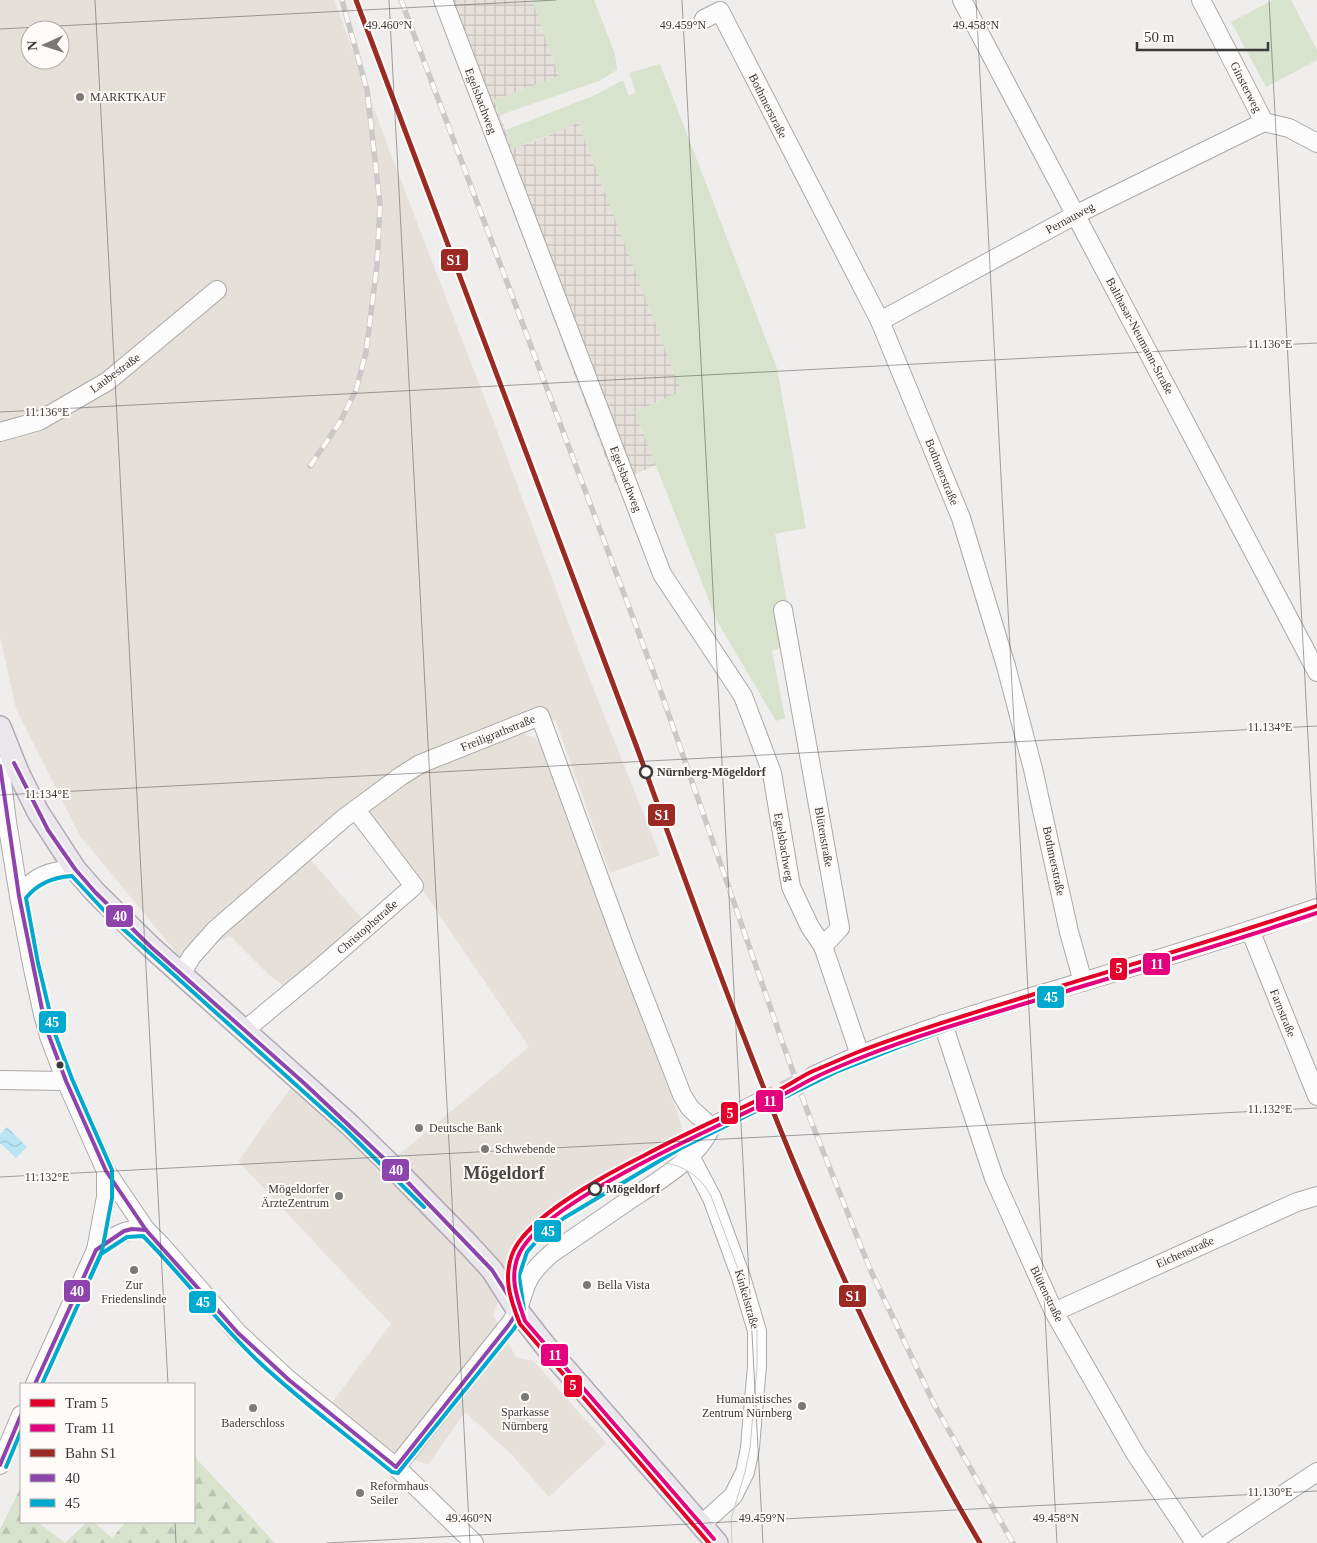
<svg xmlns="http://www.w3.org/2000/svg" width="1317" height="1543" font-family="Georgia,serif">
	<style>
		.built { fill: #e6e0db; fill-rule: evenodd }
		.industrial { fill: url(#industrial-grid) }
		.green { fill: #d8e2cd }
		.forest { fill: url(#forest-firs) }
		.water { fill: url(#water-waves) }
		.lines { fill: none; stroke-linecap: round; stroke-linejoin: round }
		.minor-tunnel { stroke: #cccac8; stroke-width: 18; stroke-dasharray: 18 9; stroke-linecap: butt }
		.minor-casing { stroke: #aaa9a8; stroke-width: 20 }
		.major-casing { stroke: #b0abb3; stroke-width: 24 }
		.minor { stroke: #fdfcfc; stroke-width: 18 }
		.major { stroke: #e9e7eb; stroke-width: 21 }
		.tram { stroke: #cac9c8; stroke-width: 1 }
		.rail-casing { stroke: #cac9c8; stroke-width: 5.5 }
		.rail { stroke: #fefbf8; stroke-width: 4; stroke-dasharray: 11; stroke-linecap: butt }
		.bus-1-casing { stroke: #fefbf8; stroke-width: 8 }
		.bus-2-casing { stroke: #fefbf8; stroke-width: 8 }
		.bus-1 { stroke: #8e44ad; stroke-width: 4 }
		.bus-2 { stroke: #00a9ce; stroke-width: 4 }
		.rail-1-casing { stroke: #fefbf8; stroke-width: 9 }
		.rail-1 { stroke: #9a2a23; stroke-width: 5 }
		.tram-1-casing { stroke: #fefbf8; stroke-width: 8 }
		.tram-2-casing { stroke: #fefbf8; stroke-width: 8 }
		.tram-1 { stroke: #e4002b; stroke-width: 4 }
		.tram-2 { stroke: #e5007d; stroke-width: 4 }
		.ticks { fill: none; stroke: #3b3a39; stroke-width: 1; stroke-opacity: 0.45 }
		.poi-dot { fill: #7a7978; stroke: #fefbf8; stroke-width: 2 }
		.stop-dot { fill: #fefbf8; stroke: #3b3a39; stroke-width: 2.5 }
		.bus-dot { fill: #3b3a39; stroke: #fefbf8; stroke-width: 2 }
		.labels { text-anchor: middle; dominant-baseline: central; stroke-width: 4; stroke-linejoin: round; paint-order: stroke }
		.street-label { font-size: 12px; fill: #3b3a39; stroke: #fefbf8 }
		.poi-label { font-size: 12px; fill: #3b3a39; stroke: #fefbf8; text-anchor: start }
		.stop-label { font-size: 12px; font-weight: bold; fill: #3b3a39; stroke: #fefbf8; text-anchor: start }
		.district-label { font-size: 18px; font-weight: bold; fill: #484543; stroke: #fefbf8 }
		.ticks-label { font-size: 12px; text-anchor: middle; fill: #3b3a39; stroke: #fefbf8; stroke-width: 4; stroke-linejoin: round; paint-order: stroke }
		.line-badge { stroke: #fefbf8; stroke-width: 2 }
		.badge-label { font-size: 14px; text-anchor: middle; font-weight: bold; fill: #fff }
	</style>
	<defs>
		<pattern id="industrial-grid" width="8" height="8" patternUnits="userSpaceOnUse" patternTransform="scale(1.25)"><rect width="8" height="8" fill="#e6e0db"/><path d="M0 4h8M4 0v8" fill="none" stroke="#c6c1bd"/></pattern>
		<pattern id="forest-firs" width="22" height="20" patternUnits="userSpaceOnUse" patternTransform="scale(1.25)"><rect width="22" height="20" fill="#d8e2cd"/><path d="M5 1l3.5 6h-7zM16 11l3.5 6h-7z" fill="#bac3b1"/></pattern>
		<pattern id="water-waves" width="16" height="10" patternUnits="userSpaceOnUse" patternTransform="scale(1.25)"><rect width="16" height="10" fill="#b8e4f4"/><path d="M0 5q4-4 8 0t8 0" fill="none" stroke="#9fc4d2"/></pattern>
	</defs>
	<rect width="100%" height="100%" fill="#f0eeec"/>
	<path class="built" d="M0,0h334l56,152 108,281 85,229 77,193 -50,18 -55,-154 -31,15 11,4 8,10 47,121 91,254 1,8 -1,9 -8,14 -148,76 -32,85 23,42 17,4 6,6 67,76 -57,54 -37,-42 -47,-43 -37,53 -39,-15 -59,-45 61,-81 -153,-163 62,-86 91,86 138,-114 -162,-239 -56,52 53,61 -76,68 -18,-13 -40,-40 -49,22 -101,-122 -64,-127 -16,-72zM30,30h30v30h-30z"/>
	<polygon class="industrial" points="434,0 532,0 559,76 494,100 512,148 530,143 570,127 578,122 682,391 635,412 656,465 615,483"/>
	<g class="green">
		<polygon points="532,0 594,0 615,54 617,70 599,81 500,115 494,100 559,76"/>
		<polygon points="1273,0 1291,0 1317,50 1317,60 1266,87 1231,22"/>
		<polygon points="660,64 777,368 806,528 775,534 788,609 783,647 772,651 785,718 776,721 717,621 635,412 681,391 578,122 570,127 512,149 506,130 595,95 623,80 629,96 636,92 629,73"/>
	</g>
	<polygon class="forest" points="194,1456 275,1543 0,1543 0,1529 21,1487 21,1522 38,1522 65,1543 87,1522 94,1522 112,1538 126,1522 194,1522"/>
	<polygon class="water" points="7,1127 27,1147 16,1158 0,1143 0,1134"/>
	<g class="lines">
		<polyline class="minor-tunnel" points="759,1102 813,1076"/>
		<g class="minor-casing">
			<g id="minor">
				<polyline points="443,0 662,574 743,696 772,773 791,887 810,927 823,946"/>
				<polyline points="962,0 1317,672"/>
				<polyline points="1201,0 1264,122 1289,128 1317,143"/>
				<polyline points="704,19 720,11 880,321 961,518 1006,666 1033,769 1069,932 1083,982"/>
				<polyline points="880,321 1077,214 1264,122"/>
				<polyline points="0,432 39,421 108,381 217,290"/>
				<polyline points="783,610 840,928 823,946 860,1055"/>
				<polyline points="0,766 7,822 19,896 32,964 43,1014 49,1036 66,1081 106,1171 146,1230 161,1245 238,1333 289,1380 396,1467 474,1543"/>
				<path d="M19,896c16,-21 31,-25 56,-27"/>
				<polyline points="1250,930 1317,1096"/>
				<polyline points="181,974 192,956 215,930 344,818 401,776 420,764 540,716 626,951 682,1095 690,1108 711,1127"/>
				<polyline points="943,1024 994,1178 1054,1312 1135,1453 1195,1543"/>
				<polyline points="245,1030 321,967 414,886 356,810"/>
				<path d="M813,1076c84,-41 173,-65 262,-92 81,-24 162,-49 242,-76"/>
				<polyline points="0,1080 66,1081"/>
				<polyline points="690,1156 712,1198 741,1277 757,1331 757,1366 752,1423 750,1448 745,1472 733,1496 702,1524"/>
				<path d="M96,1250c16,-12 29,-23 50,-20"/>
				<polyline points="1054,1312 1297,1202 1317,1196"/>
				<polyline points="35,1384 96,1250 106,1197 106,1172"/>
				<polyline points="0,1465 21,1415"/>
				<path d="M396,1467l116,-146c9,-14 10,-31 18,-44 6,-10 14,-17 22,-24 23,-16 47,-32 70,-48 29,-20 75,-44 89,-78l48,-25"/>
				<polyline points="1210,1543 1317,1472"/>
			</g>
		</g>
		<g class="major-casing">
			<polyline id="major" points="0,727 18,772 38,812 75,869 95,892 151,947 350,1125 393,1167 470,1246 492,1270 518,1311 547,1348 717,1543"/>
		</g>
		<use href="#minor" class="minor"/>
		<use href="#major" class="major"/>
		<path class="tram" d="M606,1175c10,-4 20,-9 30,-11 30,-7 61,4 75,32l30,81 16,54v35l-7,82 -5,24 -14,47 1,24"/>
		<g class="rail-casing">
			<g id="rail">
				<polyline points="401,0 662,695 783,1044 811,1121 870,1269 935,1406 1013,1543"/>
				<polyline points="310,466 340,422 356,390 366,352 377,265 380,204 367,90 342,0"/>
			</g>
		</g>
		<use href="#rail" class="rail"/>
		<g class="bus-1-casing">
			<g id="bus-1">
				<polyline points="14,763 48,830 75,869 95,892 151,947 305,1084 393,1167 492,1270 518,1311"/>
				<polyline points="0,766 19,896 43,1014 49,1036 66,1081 106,1171 146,1230 238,1333 289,1380 396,1467"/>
				<polyline points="35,1384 96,1250 124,1231 132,1229 146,1230"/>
				<polyline points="0,1465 21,1415"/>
				<polyline points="396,1467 508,1326 518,1311"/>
			</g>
		</g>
		<g class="bus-2-casing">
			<g id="bus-2">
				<path d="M90,1278l12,-27 10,-53v-28l-40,-91 -17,-45 -17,-71 -12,-65c12,-15 27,-21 46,-22l39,42 235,212 78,77"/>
				<path d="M42,1384l59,-130 26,-17 16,-1c40,40 73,85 114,124 42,40 90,75 135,112l6,1 115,-143 11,-16v-4l-5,-34 8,-24 14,-16 23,-18 117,-70 155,-76 68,-27 41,-15 372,-115"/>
				<polyline points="6,1467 21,1431"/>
			</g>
		</g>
		<use href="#bus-1" class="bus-1"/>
		<use href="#bus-2" class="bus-2"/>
		<g class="rail-1-casing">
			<path id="rail-1" d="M356,0c94,248 188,496 280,745 99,272 196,548 344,798"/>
		</g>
		<use href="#rail-1" class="rail-1"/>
		<g class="tram-1-casing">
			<path id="tram-1" d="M709,1543l-189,-219c-10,-25 -18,-48 -6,-74 18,-36 95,-77 131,-95 43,-23 87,-42 130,-63 13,-6 25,-15 38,-21 15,-6 30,-13 45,-19 59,-23 122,-41 183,-60 92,-28 185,-55 276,-86"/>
		</g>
		<g class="tram-2-casing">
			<path id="tram-2" d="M714,1539l-189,-218c-8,-23 -17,-45 -5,-69 18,-34 95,-75 130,-93 42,-22 85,-41 128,-62 13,-6 25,-14 38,-20 14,-7 29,-13 44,-19 58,-23 120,-41 180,-59 93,-28 185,-55 277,-86"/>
		</g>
		<use href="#tram-1" class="tram-1"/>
		<use href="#tram-2" class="tram-2"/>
	</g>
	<path class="ticks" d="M95,0l73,1384M389,0l81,1543M682,0l81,1543M976,0l81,1543M1269,0l48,908M0,29l556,-29M0,412l1317,-69M0,795l1317,-69M0,1177l1317,-69M175,1522l1,21M326,1543l991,-52"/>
	<g class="poi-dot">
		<circle cx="80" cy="97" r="5"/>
		<circle cx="419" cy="1128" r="5"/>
		<circle cx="485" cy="1149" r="5"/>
		<circle cx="339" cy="1196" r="5"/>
		<circle cx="134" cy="1270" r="5"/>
		<circle cx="587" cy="1285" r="5"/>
		<circle cx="525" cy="1397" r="5"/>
		<circle cx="802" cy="1406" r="5"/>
		<circle cx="253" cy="1408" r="5"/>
		<circle cx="360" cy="1493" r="5"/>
	</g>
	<g class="stop-dot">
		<circle cx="646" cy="772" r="6"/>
		<circle cx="595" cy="1189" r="6"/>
	</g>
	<circle class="bus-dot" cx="60" cy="1065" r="4.5"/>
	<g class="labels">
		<g class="street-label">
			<text transform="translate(1246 87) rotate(63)">Ginsterweg</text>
			<text transform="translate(481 101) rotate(69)">Egelsbachweg</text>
			<text transform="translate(768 106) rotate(63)">Bothmerstraße</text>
			<text transform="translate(1070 218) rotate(-28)">Pernauweg</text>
			<text transform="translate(1140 336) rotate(62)">Balthasar-Neumann-Straße</text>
			<text transform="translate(115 373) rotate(-36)">Laubestraße</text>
			<text transform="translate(942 472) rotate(68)">Bothmerstraße</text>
			<text transform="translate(626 479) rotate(69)">Egelsbachweg</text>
			<text transform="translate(498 733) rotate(-22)">Freiligrathstraße</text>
			<text transform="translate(824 837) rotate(80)">Blütenstraße</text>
			<text transform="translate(784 847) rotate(80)">Egelsbachweg</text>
			<text transform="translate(1054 861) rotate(78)">Bothmerstraße</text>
			<text transform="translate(367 927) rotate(-41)">Christophstraße</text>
			<text transform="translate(1283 1013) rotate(68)">Farnstraße</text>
			<text transform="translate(1185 1252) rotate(-24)">Eichenstraße</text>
			<text transform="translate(1047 1294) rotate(64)">Blütenstraße</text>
			<text transform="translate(747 1299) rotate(74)">Kinkelstraße</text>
		</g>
		<g class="poi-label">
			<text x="90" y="97">MARKTKAUF</text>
			<text x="429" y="1128">Deutsche Bank</text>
			<text x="495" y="1149">Schwebende</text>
			<text x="329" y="1189" text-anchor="end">Mögeldorfer<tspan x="329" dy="14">ÄrzteZentrum</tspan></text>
			<text x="134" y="1285" text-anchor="middle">Zur<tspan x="134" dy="14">Friedenslinde</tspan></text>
			<text x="597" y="1285">Bella Vista</text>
			<text x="792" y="1399" text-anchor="end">Humanistisches<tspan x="792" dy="14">Zentrum Nürnberg</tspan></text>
			<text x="525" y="1412" text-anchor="middle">Sparkasse<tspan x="525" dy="14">Nürnberg</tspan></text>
			<text x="253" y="1423" text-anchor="middle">Baderschloss</text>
			<text x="370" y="1486">Reformhaus<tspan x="370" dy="14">Seiler</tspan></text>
		</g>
		<g class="stop-label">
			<text x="657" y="772">Nürnberg-Mögeldorf</text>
			<text x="606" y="1189">Mögeldorf</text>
		</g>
		<g class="district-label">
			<text x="504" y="1173">Mögeldorf</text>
		</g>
	</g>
	<g class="ticks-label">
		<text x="389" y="29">49.460°N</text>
		<text x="683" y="29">49.459°N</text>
		<text x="976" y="29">49.458°N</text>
		<text x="1270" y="348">11.136°E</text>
		<text x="47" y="416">11.136°E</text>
		<text x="1270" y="731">11.134°E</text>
		<text x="47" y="798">11.134°E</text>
		<text x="1270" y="1113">11.132°E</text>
		<text x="47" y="1181">11.132°E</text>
		<text x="1270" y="1496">11.130°E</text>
		<text x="469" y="1522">49.460°N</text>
		<text x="762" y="1522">49.459°N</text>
		<text x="1056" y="1522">49.458°N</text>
	</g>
	<g class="line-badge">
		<rect x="440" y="248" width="29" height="24" rx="5" fill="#9a2a23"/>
		<rect x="647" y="803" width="29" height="24" rx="5" fill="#9a2a23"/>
		<rect x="105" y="904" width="29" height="24" rx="5" fill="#8e44ad"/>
		<rect x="1142" y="952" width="29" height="24" rx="5" fill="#e5007d"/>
		<rect x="1109" y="957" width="19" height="24" rx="5" fill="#e4002b"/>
		<rect x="1036" y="985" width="29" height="24" rx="5" fill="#00a9ce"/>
		<rect x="38" y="1010" width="29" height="24" rx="5" fill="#00a9ce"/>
		<rect x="755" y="1089" width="29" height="24" rx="5" fill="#e5007d"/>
		<rect x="720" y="1101" width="19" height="24" rx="5" fill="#e4002b"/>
		<rect x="381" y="1158" width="29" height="24" rx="5" fill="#8e44ad"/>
		<rect x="533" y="1219" width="29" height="24" rx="5" fill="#00a9ce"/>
		<rect x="63" y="1279" width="28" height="24" rx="5" fill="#8e44ad"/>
		<rect x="838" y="1284" width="29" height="24" rx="5" fill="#9a2a23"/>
		<rect x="188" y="1290" width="29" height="24" rx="5" fill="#00a9ce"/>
		<rect x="540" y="1343" width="29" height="24" rx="5" fill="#e5007d"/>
		<rect x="563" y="1374" width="20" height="24" rx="5" fill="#e4002b"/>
	</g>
	<g class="badge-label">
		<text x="454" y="265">S1</text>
		<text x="662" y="820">S1</text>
		<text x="120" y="921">40</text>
		<text x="1157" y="969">11</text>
		<text x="1119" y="973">5</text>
		<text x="1051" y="1002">45</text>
		<text x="52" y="1027">45</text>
		<text x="770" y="1106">11</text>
		<text x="730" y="1118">5</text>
		<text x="396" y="1175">40</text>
		<text x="548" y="1236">45</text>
		<text x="77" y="1296">40</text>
		<text x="853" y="1301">S1</text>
		<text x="203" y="1307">45</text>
		<text x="555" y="1360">11</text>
		<text x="573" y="1390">5</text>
	</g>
	<rect x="20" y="1383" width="175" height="140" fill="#fefbf8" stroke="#b0aeac"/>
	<rect x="30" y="1399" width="25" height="8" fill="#e4002b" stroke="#b0aeac"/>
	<text x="65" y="1408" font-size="15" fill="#3b3a39">Tram 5</text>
	<rect x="30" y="1424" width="25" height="8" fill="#e5007d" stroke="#b0aeac"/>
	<text x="65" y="1433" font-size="15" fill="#3b3a39">Tram 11</text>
	<rect x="30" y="1449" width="25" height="8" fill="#9a2a23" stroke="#b0aeac"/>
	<text x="65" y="1458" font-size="15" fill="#3b3a39">Bahn S1</text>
	<rect x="30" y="1474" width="25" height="8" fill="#8e44ad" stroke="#b0aeac"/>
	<text x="65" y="1483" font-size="15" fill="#3b3a39">40</text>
	<rect x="30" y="1499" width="25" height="8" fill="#00a9ce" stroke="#b0aeac"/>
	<text x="65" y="1508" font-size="15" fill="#3b3a39">45</text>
	<g transform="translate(45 45) rotate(267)"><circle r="24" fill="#fefbf8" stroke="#b0aeac"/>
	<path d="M0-4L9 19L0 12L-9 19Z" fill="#7a7978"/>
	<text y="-8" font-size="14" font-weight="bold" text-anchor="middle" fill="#3b3a39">N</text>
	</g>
	<path d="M1137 42v8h131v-8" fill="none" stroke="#3b3a39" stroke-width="2.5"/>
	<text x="1144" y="42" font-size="15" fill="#3b3a39" stroke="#fefbf8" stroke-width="4" paint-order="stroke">50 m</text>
</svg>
